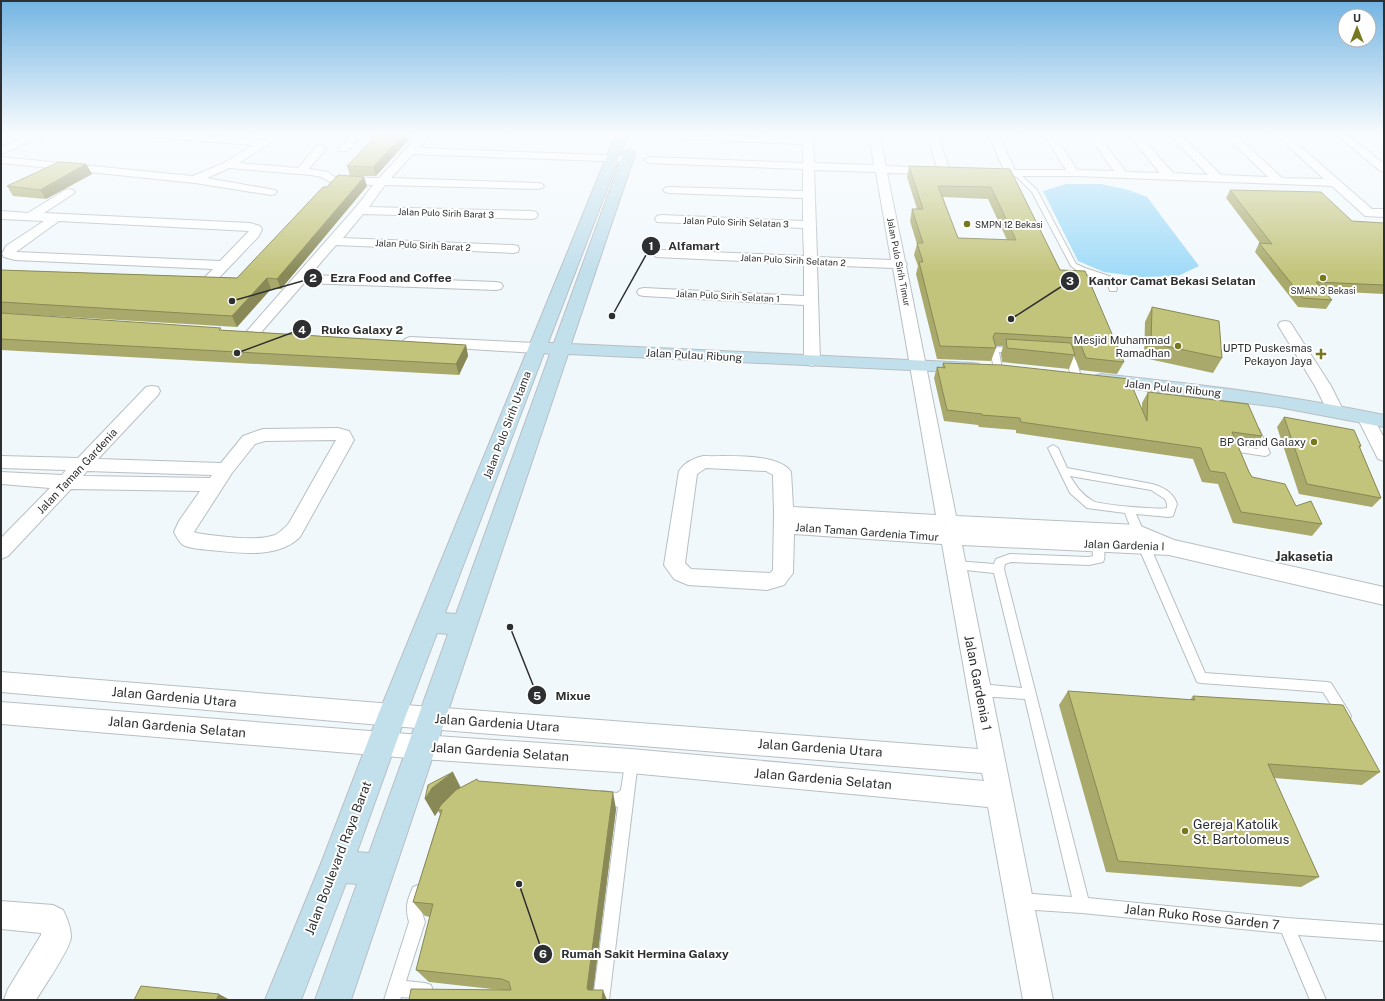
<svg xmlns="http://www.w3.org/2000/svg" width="1385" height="1001" font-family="'Public Sans',sans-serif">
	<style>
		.green { fill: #a1dbf8 }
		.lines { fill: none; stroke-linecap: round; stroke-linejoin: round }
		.service-casing { stroke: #b8bfc2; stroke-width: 2 }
		.minor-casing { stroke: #b8bfc2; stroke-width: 2 }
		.secondary-casing { stroke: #b8bfc2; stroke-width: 2 }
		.service { fill: #fff; fill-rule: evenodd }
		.minor { fill: #fff; fill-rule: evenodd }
		.secondary { fill: #c2dfec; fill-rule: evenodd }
		.wall { fill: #a8a96a; fill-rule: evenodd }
		.shaded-wall { fill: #888956 }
		.building { fill: #c3c47b; stroke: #888956; fill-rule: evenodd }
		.poi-dot { fill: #77771d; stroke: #fff; stroke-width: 1.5 }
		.labels { text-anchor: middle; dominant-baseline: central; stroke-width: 4; stroke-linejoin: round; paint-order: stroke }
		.far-street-label { font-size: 9px; fill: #2d2f31; stroke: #fff }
		.far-poi-label { font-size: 9px; fill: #2d2f31; stroke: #fff; text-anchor: start }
		.poi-label { font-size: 11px; fill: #2d2f31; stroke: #fff; text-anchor: end }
		.street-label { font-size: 11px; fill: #2d2f31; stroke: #fff }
		.quarter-label { font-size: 13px; font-weight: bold; fill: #2d2f31; stroke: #fff }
		.near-street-label { font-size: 13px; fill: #2d2f31; stroke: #fff }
		.near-poi-label { font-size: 13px; fill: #2d2f31; stroke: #fff; text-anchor: start }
		.leader { fill: none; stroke: #2d2f31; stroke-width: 1.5 }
		.callout-dot { fill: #2d2f31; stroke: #fff; stroke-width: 1.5 }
		.mark-label { font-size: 12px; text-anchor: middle; font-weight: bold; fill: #fff }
		.callout-label { font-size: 12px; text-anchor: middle; font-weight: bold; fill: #2d2f31; stroke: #fff; stroke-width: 4; stroke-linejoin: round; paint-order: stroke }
	</style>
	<rect width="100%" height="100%" fill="#f1f8fc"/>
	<polygon class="green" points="1066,184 1101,184 1129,190 1147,197 1199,266 1178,276 1141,277 1104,272 1078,261 1043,191"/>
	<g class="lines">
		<g class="service-casing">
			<g id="service">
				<polygon points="1011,171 1021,175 1037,190 1076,264 1085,268 1112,277 1117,289 1116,291 1110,291 1106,280 1079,272 1071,266 1032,192 1017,177 1008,173"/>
				<polygon points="991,347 1016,348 1020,350 1016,352 999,352 1002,369 998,372 994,369 990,349"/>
				<path d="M1063,352c13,-2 15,15 18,25l-1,2 -3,1c-9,-3 -8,-20 -15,-26z"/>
				<polygon points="1254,426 1259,429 1270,453 1268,455 1265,456 1239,452 1238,457 1232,457 1228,448 1230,446 1233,445 1258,449 1249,429"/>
				<path d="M1053,445l5,3 9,20 85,16c11,3 21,8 25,20l-4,12 -4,1 -33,-3 69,159 122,9 4,1 18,29 2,4 -2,4 -4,2 -4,-2 -18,-28 -122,-9 -4,-1 -59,-136 -13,-33 -38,-5 -17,-15 -22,-45zM1070,476l81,14 14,9 2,5v4c-7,2 -67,-3 -74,-7 -11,-6 -17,-15 -23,-25z"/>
				<path d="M1097,540l4,1c3,5 5,16 2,21l-14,3 -78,-3 -6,2 -1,5 84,329 199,20 97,7v16l-86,-6 28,65h-16l-28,-67 -200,-20 -62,-4 -5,-3 -3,-5 3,-5 5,-3 52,4 -47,-198 -45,-3 -4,-2 -2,-4 2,-4 4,-2 42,4 -28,-115 -38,-4 -4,-1 -1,-3 1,-3 4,-1 38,3 2,-5 14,-5 79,3 4,-1 -1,-12 1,-3z"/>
				<polygon points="631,755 636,757 638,761 609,1000 593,1000 618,807 597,803 595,798 597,793 602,791 617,793 621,790 626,757"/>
				<path d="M418,885l5,2 2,5 -4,18 4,12 -19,59 19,2 6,2 2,6 -2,6 -6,2 -24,-2 -1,3h-16l25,-78c-4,-15 -2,-21 4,-35z"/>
			</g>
		</g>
		<g class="minor-casing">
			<g id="minor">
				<polygon points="31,134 45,134 44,136 1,154 1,147"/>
				<polygon points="148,134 193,134 262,140 272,134 284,134 239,163 298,168 317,146 321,145 326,148 309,169 328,172 335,177 379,178 420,134 431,134 419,148 627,156 632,159 627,162 413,154 391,178 538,183 542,184 544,186 542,188 538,189 385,185 369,207 532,211 536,212 538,215 536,218 532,219 363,214 343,238 513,245 518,246 519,249 518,252 513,253 336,245 310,275 496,282 501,283 503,286 501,289 496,290 304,283 257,337 252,339 247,337 244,334 247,331 356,207 373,185 332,183 321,177 311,175 229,168 207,178 275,190 277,192 275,194 271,195 195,183 1,163 1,157 193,176 224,163 253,145 153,137"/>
				<polygon points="354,134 365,134 347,151 339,151 338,149 339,147"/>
				<path d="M681,134l122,4v-4h10l1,29 60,2 -5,-31h10l7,32 47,2 5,3 -11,-37h10l13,37 -2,2 -4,1 -6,-3 -5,3 -46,-1 18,88 2,3 -1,2 50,250 182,9 36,15 210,47v18l-215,-50 -207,-10 91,455h-30l-35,-193 -357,-34 -210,-14 -420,-35v-22l420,33 210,14 353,32 -2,-8 -590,-47 -391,-34v-20l391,32 586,45 -36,-205 -148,-10 -1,39 -9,12 -17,5 -79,-5 -14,-6 -10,-14 15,-94c5,-8 15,-13 24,-15 21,1 76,-4 88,16l2,35 143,8 -43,-247 -76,-3 3,96 -2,3 -6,2 -6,-2 -2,-3v-56l-160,-9 -5,-1 -2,-3 2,-3 5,-1 160,8v-32l-148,-7 -2,-3 2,-3 5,-1 143,6 -1,-28 -146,-6 -2,-3 2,-3 4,-1 142,6v-23l-134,-5 -4,-1 -2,-2 2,-2 4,-1 134,4v-22l-154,-6 -5,-3 5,-3 154,6v-19l-118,-5 -4,-1 -1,-2zM814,170l62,2 15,88 -74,-3zM706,468l60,3 7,4 1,39 -1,56 -3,3 -79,-4 -6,-6 12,-89z"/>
				<polygon points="988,134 998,134 1015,170 1066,170 1044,134 1054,134 1077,170 1114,171 1087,134 1097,134 1126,172 1160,173 1128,134 1139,134 1173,173 1208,175 1169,134 1180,134 1221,175 1268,177 1224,134 1235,134 1282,178 1324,179 1275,134 1286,134 1372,209 1384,209 1384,217 1365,216 1332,186 1074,176 986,176 980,173 982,171 1004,170"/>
				<polygon points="1336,134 1347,134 1384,164 1384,172 1380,171"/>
				<path d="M69,189l4,1 2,2 -2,2 -29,19 206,10 10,3 2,3 -3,7 -46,48 -5,1 -5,-1 -2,-3 12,-12 -198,-9 -11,-3 -2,-3 4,-8 38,-25 -43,-2v-8l27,2 37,-23zM59,221l190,10 -29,30 -204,-9z"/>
				<polygon points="1285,321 1290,322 1331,386 1343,410 1341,414 1335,415 1329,414 1315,386 1278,325 1280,322"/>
				<polygon points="410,337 536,343 541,345 544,348 541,351 536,353 405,345 402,342 405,339"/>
				<path d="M152,386l6,1 2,4 -2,4 -60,64 123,4 22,-27 14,-5 6,-2 75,-1 11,3 5,9 -54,97c-22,22 -62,16 -90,13 -8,-1 -19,-1 -27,-5 -4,-3 -7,-9 -9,-13l5,-11 21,-30 -129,-2 -63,67 -7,3v-21l49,-50 -49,-4v-12l61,3 4,-5 -65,-2v-12l77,2 68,-71zM336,440l-47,83c-4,5 -9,9 -14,12 -19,7 -59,1 -79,-2l-2,-1 38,-59 23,-29 10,-3zM87,471l125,4 -2,3 -127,-2z"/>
				<polygon points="1365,412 1371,413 1384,438 1384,461 1378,459 1357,417 1359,413"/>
				<path d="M1,901l52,4 10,5c4,8 8,18 8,27 0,11 -28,51 -35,63h-32l4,-11 33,-54v-2l-40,-4z"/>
			</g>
		</g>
		<g class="secondary-casing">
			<g id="secondary">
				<path d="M616,134h12l-80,209h6l69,-189 2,-3h8l2,3 -64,190 402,19 6,1 3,4 -3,4 -6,1 -405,-19 -217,646h-36l42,-116 -11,-1 -45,117h-36l55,-134 58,-151zM544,353l6,1 -94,260 -11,-1zM437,633l11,1 -79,219 -12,-1 49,-137z"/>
				<path d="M1101,374c95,10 189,21 283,41v12l-106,-20 -184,-23 -2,-4 2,-4z"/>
			</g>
		</g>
		<use href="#service" class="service"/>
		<use href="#minor" class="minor"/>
		<use href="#secondary" class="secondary"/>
	</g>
	<g class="wall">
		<polygon points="378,134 376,176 350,176 347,166"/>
		<polygon points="86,164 92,174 46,199 13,196 7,186"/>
		<path d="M909,166l101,3 50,101 64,92 -7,12 -37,-4 -6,-14 -5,13 -67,-7 -1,-8 2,-8h-8l1,2 -5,13 -54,-2 -21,-85 2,-8 -4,-11 3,-11 -7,-23 2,-12h5l-10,-32zM943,197l45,2 19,41 -49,-2z"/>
		<polygon points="367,186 281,289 271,289 237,327 1,313 1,270 237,278"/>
		<polygon points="1230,190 1352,221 1384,223 1384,294 1324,291 1332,300 1326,309 1298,307 1255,252 1259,243 1260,243 1226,198"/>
		<polygon points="1152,307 1222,358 1213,373 1144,358 1145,322"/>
		<polygon points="1,313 222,330 466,345 468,356 459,375 1,350"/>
		<polygon points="943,363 1142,408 1142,403 1148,392 1262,436 1255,447 1237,445 1249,472 1252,477 1322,524 1312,536 1233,523 1218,484 1202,482 1193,459 1016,433 1016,430 979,427 978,425 944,421 934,378 937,367 942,368"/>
		<polygon points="1284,417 1361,446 1360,448 1381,498 1372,507 1299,494 1277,427"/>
		<polygon points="1068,691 1190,700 1193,696 1380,772 1362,785 1274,778 1319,877 1301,887 1106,872 1059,705"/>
		<polygon points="478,781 616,809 593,990 501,990 429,982 416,970 430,917 425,916 413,902 440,814 438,811 435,816 425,799 461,788"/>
	</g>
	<g class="shaded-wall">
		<polygon points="404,134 414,134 376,176 373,167"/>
		<polygon points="86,164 92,174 46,199 40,190"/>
		<polygon points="364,177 367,186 281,289 277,279"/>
		<polygon points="267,278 271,289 237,327 232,316"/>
		<polygon points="466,345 468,356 459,375 456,364"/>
		<polygon points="453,772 462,790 442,805 435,816 425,799 432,788"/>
		<polygon points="613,792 616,809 592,1000 587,988"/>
		<polygon points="603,990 607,1000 602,1000"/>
		<polygon points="219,994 230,1000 216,1000"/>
	</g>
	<g class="building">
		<polygon points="378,134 404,134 373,167 347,166"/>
		<polygon points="59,162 86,164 40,190 7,186"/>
		<path d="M909,166l101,3 50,101 25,1 39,91 -38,-4 -8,-20 -83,-5 -2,4 3,11 -56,-2 -21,-84h4l-6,-19h6l-11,-34h11zM938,186l53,1 25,53 -58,-2z"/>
		<polygon points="338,175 364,177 277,279 267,278 232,316 1,302 1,270 237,278 323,187 327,187"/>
		<polygon points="1230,190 1321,192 1352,221 1384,223 1384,285 1316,282 1332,300 1303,298 1259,243 1272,244"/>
		<polygon points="1152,307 1219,321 1222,358 1151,343"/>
		<polygon points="1,313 221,328 219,330 466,345 456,364 1,339"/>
		<polygon points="1006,339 1071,343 1075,355 1007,348"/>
		<polygon points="943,363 1002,365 1129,379 1147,421 1148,392 1248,404 1262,436 1232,432 1249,472 1252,477 1285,484 1296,506 1311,501 1322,524 1241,512 1225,473 1210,471 1201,448 1021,422 1020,418 982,415 982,414 947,410 937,367 945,368"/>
		<polygon points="1284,417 1354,430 1361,446 1359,446 1381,498 1307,484"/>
		<polygon points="1068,691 1195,700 1193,696 1343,705 1380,772 1268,764 1319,877 1118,861"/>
		<polygon points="453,772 432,788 425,799 428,785"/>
		<polygon points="477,779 478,781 613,792 587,988 588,990 603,990 602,1000 409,1000 411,989 511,990 509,982 502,979 416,970 433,904 413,902 442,810 438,810 441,805 456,790"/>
		<polygon points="141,986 219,994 216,1000 134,1000"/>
	</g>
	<linearGradient id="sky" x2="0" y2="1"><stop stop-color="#73b4e2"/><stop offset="0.49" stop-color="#f9fcfe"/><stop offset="1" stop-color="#f9fcfe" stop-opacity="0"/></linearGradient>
	<rect width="1385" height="274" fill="url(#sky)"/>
	<g class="poi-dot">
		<circle cx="967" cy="224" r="4"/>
		<circle cx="1323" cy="278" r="4"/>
		<circle cx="1178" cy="346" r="4"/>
		<path d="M1319 348h4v4h4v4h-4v4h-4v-4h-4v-4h4z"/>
		<circle cx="1314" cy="442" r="4"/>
		<circle cx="1185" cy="831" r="4"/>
	</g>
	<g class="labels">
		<g class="far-street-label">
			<text transform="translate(446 213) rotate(2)">Jalan Pulo Sirih Barat 3</text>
			<text transform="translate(736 222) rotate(2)">Jalan Pulo Sirih Selatan 3</text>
			<text transform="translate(423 245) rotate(3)">Jalan Pulo Sirih Barat 2</text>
			<text transform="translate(793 260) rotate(3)">Jalan Pulo Sirih Selatan 2</text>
			<text transform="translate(899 262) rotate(79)">Jalan Pulo Sirih Timur</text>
			<text transform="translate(728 296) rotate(3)">Jalan Pulo Sirih Selatan 1</text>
		</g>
		<g class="far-poi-label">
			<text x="975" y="224">SMPN 12 Bekasi</text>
			<text x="1323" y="290" text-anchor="middle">SMAN 3 Bekasi</text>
		</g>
		<g class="poi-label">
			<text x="1170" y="340">Mesjid Muhammad<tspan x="1170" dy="13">Ramadhan</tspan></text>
			<text x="1312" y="348">UPTD Puskesmas<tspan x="1312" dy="13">Pekayon Jaya</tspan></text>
			<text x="1306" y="442">BP Grand Galaxy</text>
		</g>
		<g class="street-label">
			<text transform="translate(694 355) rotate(3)">Jalan Pulau Ribung</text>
			<text transform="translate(1173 388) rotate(6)">Jalan Pulau Ribung</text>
			<text transform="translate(507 425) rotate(-69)">Jalan Pulo Sirih Utama</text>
			<text transform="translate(77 471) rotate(-47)">Jalan Taman Gardenia</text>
			<text transform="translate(867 532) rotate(4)">Jalan Taman Gardenia Timur</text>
			<text transform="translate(1124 545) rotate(2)">Jalan Gardenia I</text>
		</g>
		<g class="quarter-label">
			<text x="1304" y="556">Jakasetia</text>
		</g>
		<g class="near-street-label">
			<text transform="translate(978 683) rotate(79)">Jalan Gardenia 1</text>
			<text transform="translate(174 697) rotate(5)">Jalan Gardenia Utara</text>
			<text transform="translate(497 723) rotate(4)">Jalan Gardenia Utara</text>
			<text transform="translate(177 727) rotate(5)">Jalan Gardenia Selatan</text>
			<text transform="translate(820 748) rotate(4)">Jalan Gardenia Utara</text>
			<text transform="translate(500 752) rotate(4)">Jalan Gardenia Selatan</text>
			<text transform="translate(823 779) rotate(5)">Jalan Gardenia Selatan</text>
			<text transform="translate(338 858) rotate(-69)">Jalan Boulevard Raya Barat</text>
			<text transform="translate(1202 917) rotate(6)">Jalan Ruko Rose Garden 7</text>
		</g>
		<g class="near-poi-label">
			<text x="1193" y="824">Gereja Katolik<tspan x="1193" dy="15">St. Bartolomeus</tspan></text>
		</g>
	</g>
	<path class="leader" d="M612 316L651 246M232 301L313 278M1011 319L1070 281M237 353L302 329M510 627L537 695M519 884L543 954"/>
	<g class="callout-dot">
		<circle cx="612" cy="316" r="4"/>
		<circle cx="232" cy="301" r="4"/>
		<circle cx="1011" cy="319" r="4"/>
		<circle cx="237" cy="353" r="4"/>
		<circle cx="510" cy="627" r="4"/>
		<circle cx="519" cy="884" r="4"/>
		<circle cx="651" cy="246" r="10"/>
		<circle cx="313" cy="278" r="10"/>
		<circle cx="1070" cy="281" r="10"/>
		<circle cx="302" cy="329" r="10"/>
		<circle cx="537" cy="695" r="10"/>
		<circle cx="543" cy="954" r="10"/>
	</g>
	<g class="mark-label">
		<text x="651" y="250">1</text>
		<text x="313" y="282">2</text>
		<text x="1070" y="285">3</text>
		<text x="302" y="334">4</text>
		<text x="537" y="700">5</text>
		<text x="543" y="958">6</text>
	</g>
	<g class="callout-label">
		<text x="694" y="250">Alfamart</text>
		<text x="391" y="282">Ezra Food and Coffee</text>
		<text x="1172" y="285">Kantor Camat Bekasi Selatan</text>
		<text x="362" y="334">Ruko Galaxy 2</text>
		<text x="573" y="700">Mixue</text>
		<text x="645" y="958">Rumah Sakit Hermina Galaxy</text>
	</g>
	<rect width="1385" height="1001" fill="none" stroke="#2d2f31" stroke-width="4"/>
	<g transform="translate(1357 28)"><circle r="19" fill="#ffffff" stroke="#abacad"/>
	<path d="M0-3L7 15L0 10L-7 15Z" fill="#77771d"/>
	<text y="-6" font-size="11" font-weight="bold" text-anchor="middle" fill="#2d2f31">U</text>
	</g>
</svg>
